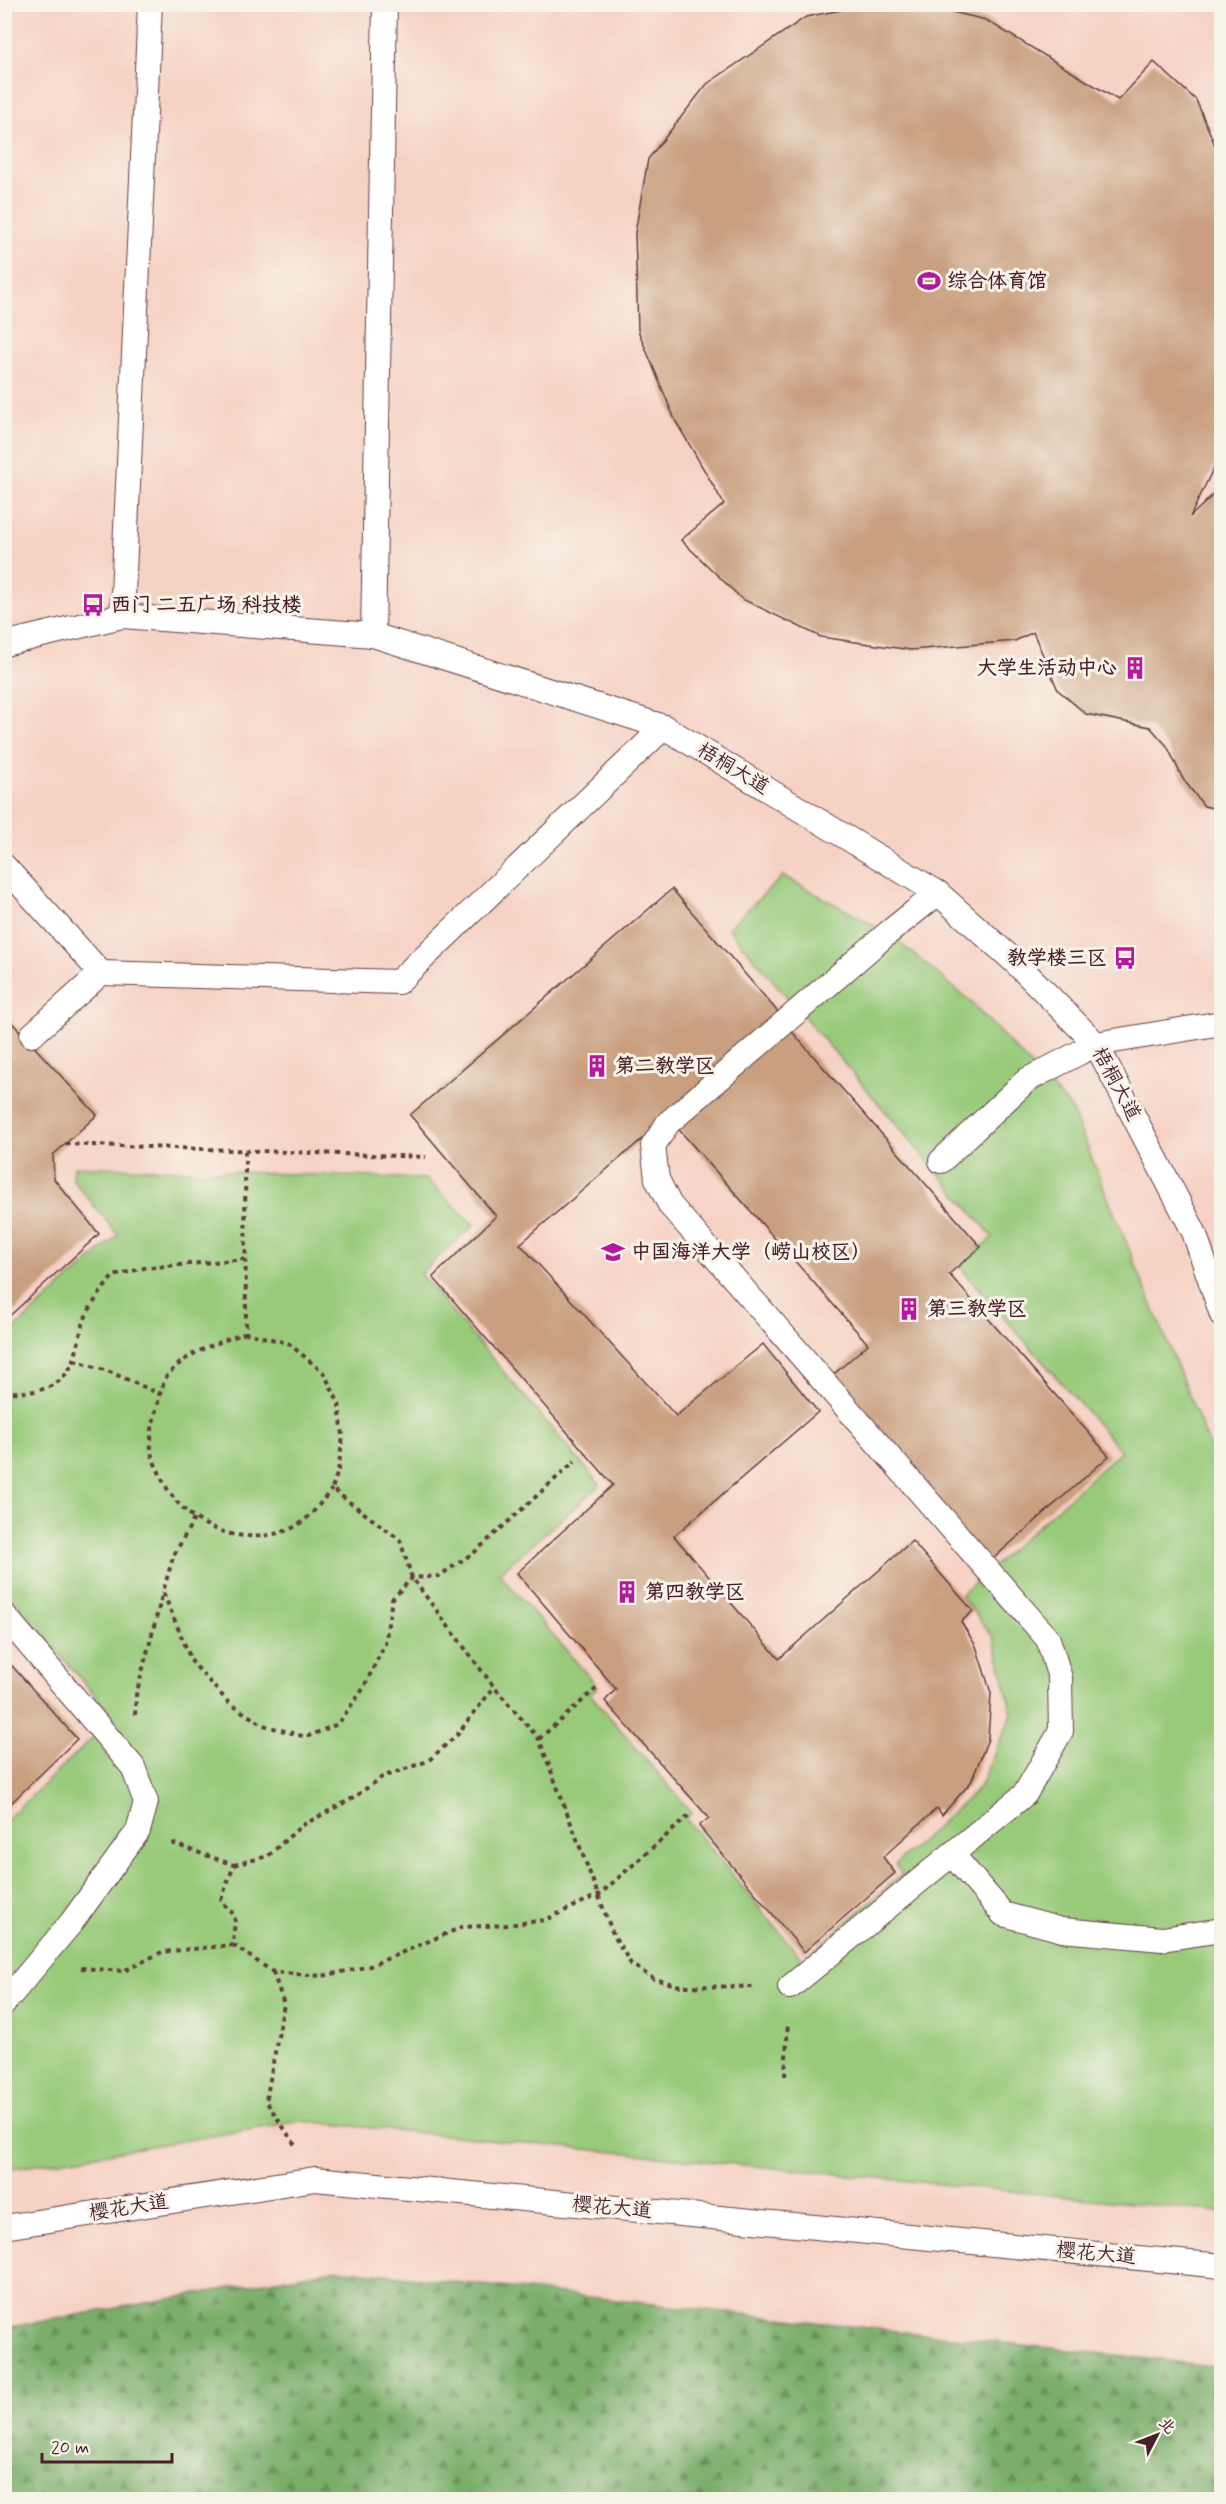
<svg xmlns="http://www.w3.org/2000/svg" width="1226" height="2504" font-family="Mynerve,'LXGW WenKai TC',sans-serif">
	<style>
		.built { fill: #f6d2c4 }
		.green { fill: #98ca7a; stroke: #717452; stroke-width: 1.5 }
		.forest { fill: url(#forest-firs); stroke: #62664a; stroke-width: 1.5 }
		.building { fill: #c99f7f }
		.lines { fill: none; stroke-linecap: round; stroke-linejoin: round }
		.service-casing { stroke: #623c41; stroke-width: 26 }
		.path { stroke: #623c41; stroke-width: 4; stroke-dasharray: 4.5 4.5; stroke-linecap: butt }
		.service { stroke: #fff; stroke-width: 24 }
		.labels { text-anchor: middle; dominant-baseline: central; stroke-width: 6; stroke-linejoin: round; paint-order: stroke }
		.poi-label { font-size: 20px; font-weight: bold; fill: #4a1f2b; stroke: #f7f3e8; text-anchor: start }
		.street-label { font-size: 20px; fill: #4a1f2b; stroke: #f7f3e8 }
	</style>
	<defs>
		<pattern id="forest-firs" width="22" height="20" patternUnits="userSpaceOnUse" patternTransform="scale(1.5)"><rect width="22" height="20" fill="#7aae6a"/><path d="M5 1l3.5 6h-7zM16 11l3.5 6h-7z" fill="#668d57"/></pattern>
	</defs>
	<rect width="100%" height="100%" fill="#f7f3e8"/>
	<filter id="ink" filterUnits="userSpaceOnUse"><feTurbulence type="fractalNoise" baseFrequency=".0167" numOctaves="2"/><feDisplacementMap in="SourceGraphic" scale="12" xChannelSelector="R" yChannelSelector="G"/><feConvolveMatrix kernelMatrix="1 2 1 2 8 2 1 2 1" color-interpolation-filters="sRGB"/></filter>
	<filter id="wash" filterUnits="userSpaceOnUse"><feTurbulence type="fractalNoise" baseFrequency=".008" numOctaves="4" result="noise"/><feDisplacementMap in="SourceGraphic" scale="24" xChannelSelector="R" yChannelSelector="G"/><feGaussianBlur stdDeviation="1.35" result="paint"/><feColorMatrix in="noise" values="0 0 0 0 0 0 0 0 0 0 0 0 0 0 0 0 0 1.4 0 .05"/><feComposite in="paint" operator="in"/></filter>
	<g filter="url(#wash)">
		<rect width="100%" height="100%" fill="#ece1bf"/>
		<rect class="built" x="5" y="5" width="1216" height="2494"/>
		<polygon class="green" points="783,876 888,933 969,1000 1071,1108 1216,1461 1222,1534 1221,2212 302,2121 5,2170 5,1821 114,1718 5,1590 4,1338 118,1235 73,1180 74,1166 426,1179 474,1225 420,1274 600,1485 499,1573 598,1687 590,1694 692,1813 685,1818 803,1960 902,1874 895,1865 979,1788 1012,1714 994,1638 961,1595 1121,1451 960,1267 993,1237 728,928"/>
		<polygon class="forest" points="338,2269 1221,2367 1221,2499 5,2499 5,2328"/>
		<g id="blocks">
			<g class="building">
				<polygon points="871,4 919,4 986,20 1118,100 1154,62 1196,100 1222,162 1222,450 1190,517 1222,486 1222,810 1204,806 1183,779 1167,746 1150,727 1086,714 1058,690 1033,632 1015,641 911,650 821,637 742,599 681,540 724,504 675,420 638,330 635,233 648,159 707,84 806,17"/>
				<polygon points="672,889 783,1018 520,1244 676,1416 763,1344 818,1412 674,1536 779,1659 912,1541 973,1611 961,1622 976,1646 991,1693 988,1739 971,1782 942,1815 937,1808 883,1857 895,1873 804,1952 699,1826 709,1818 605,1701 616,1689 517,1573 613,1485 433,1277 496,1216 410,1115"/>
				<polygon points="4,1014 97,1115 53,1155 54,1179 99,1234 4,1321"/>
				<polygon points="786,1025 981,1247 949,1274 1109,1456 987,1564 826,1381 868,1344 674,1124"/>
				<polygon points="5,1658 77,1739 5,1809"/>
			</g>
		</g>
	</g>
	<g filter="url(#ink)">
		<use href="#blocks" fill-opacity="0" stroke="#623c41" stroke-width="1.5"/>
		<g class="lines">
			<g class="service-casing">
				<g id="service">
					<polyline points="122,616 150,4"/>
					<polyline points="373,635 385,4"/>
					<polyline points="4,644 122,616 373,635 664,727 938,893 1014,961 1096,1044 1194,1232 1222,1315"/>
					<polyline points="4,866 101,973 32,1035"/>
					<polyline points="101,973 398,982 664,727"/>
					<polyline points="941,1161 1027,1080 1096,1044 1222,1023"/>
					<polyline points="4,1615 133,1767 146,1802 138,1831 71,1923 4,2003"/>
					<polyline points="952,1854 1003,1914 1062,1930 1162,1939 1222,1930"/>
					<polyline points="790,1987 1025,1794 1061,1731 1060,1678 1048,1639 670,1205 657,1179 653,1146 668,1123 888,933 938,893"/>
					<polyline points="4,2227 315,2179 1222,2266"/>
				</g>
			</g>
			<g class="path">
				<polyline points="65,1144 426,1157"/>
				<polyline points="245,1151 246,1333 288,1343 324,1373 339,1404 343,1436 338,1471 332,1489 400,1540 412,1578 494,1687 539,1739 613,1934 631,1964 654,1979 680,1986 757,1987"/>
				<path d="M246,1333c-27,9 -60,19 -79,43 -5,7 -7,21 -10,30 -4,15 -7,30 -6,45 1,7 5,15 8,21 20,52 79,78 131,57 18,-7 30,-26 42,-40"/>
				<polyline points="74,1360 110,1372 160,1394"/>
				<path d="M4,1391c28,4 60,-1 70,-32 5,-14 6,-30 13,-45 7,-14 17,-26 26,-38l31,-8 102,-9"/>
				<polyline points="194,1519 173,1557 163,1592 192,1662 229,1703 263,1725 306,1737 338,1724 363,1689 385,1644 392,1599 412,1578 439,1576 476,1551 575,1461"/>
				<polyline points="135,1715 136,1695 163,1592"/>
				<polyline points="539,1739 598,1687"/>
				<polyline points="234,1865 268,1856 301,1826 353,1798 382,1777 428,1761 457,1735 494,1687"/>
				<polyline points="233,1945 273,1972 322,1976 370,1966 462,1927 508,1925 545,1920 600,1894 692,1813"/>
				<polyline points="81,1968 124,1971 162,1952 233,1945 235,1916 221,1900 234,1865 169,1842"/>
				<polyline points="273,1972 284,2004 266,2101 297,2148"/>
				<polyline points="785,2076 788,2022"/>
			</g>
			<use href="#service" class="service"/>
		</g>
	</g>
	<defs>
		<g id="stadium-bare" transform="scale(1.8)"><path d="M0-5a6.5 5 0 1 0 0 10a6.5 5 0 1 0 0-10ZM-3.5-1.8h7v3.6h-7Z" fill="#b5179e" stroke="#f7f3e8" stroke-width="2.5" paint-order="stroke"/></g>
		<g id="bus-bare" transform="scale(1.8)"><path d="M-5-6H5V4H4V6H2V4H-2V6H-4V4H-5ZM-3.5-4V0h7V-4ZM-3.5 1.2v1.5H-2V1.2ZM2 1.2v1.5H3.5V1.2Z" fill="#b5179e" stroke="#f7f3e8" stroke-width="2.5" paint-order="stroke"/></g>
		<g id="building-bare" transform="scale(1.8)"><path d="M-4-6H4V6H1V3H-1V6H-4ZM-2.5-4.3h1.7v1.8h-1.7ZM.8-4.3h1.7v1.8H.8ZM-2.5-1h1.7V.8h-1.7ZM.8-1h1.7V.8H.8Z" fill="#b5179e" stroke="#f7f3e8" stroke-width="2.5" paint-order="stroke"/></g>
		<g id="university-bare" transform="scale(1.8)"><path d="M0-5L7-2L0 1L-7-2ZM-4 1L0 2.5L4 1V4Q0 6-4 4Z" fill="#b5179e" stroke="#f7f3e8" stroke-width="2.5" paint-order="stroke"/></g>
	</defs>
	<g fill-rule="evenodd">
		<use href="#stadium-bare" x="929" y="281"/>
		<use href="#bus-bare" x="93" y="605"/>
		<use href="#building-bare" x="1135" y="668"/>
		<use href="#bus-bare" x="1125" y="958"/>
		<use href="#building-bare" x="597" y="1066"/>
		<use href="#university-bare" x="613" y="1252"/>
		<use href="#building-bare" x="909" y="1309"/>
		<use href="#building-bare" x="627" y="1592"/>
	</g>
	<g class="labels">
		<g class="poi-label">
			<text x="947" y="281">综合体育馆</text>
			<text x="111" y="605">西门 二五广场 科技楼</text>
			<text x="1117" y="668" text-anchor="end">大学生活动中心</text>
			<text x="1107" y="958" text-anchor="end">教学楼三区</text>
			<text x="615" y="1066">第二教学区</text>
			<text x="631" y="1252">中国海洋大学（崂山校区）</text>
			<text x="927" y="1309">第三教学区</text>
			<text x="645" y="1592">第四教学区</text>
		</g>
		<g class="street-label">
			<text transform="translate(733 769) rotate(31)">梧桐大道</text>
			<text transform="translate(1116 1084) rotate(62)">梧桐大道</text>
			<text transform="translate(129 2208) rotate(-9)">樱花大道</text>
			<text transform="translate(612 2208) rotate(5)">樱花大道</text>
			<text transform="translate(1096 2254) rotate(5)">樱花大道</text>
		</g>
	</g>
	<rect width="1226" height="2504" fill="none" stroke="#f7f3e8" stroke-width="24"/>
	<g transform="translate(1157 2435) rotate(48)" stroke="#f7f3e8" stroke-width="4.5" paint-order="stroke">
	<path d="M0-4.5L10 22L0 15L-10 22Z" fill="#4a1f2b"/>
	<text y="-9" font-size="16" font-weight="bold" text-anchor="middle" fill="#4a1f2b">北</text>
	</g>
	<path d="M42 2453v9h130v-9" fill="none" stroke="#4a1f2b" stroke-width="3"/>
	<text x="51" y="2453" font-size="18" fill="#4a1f2b" stroke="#f7f3e8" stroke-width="4.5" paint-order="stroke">20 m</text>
</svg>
